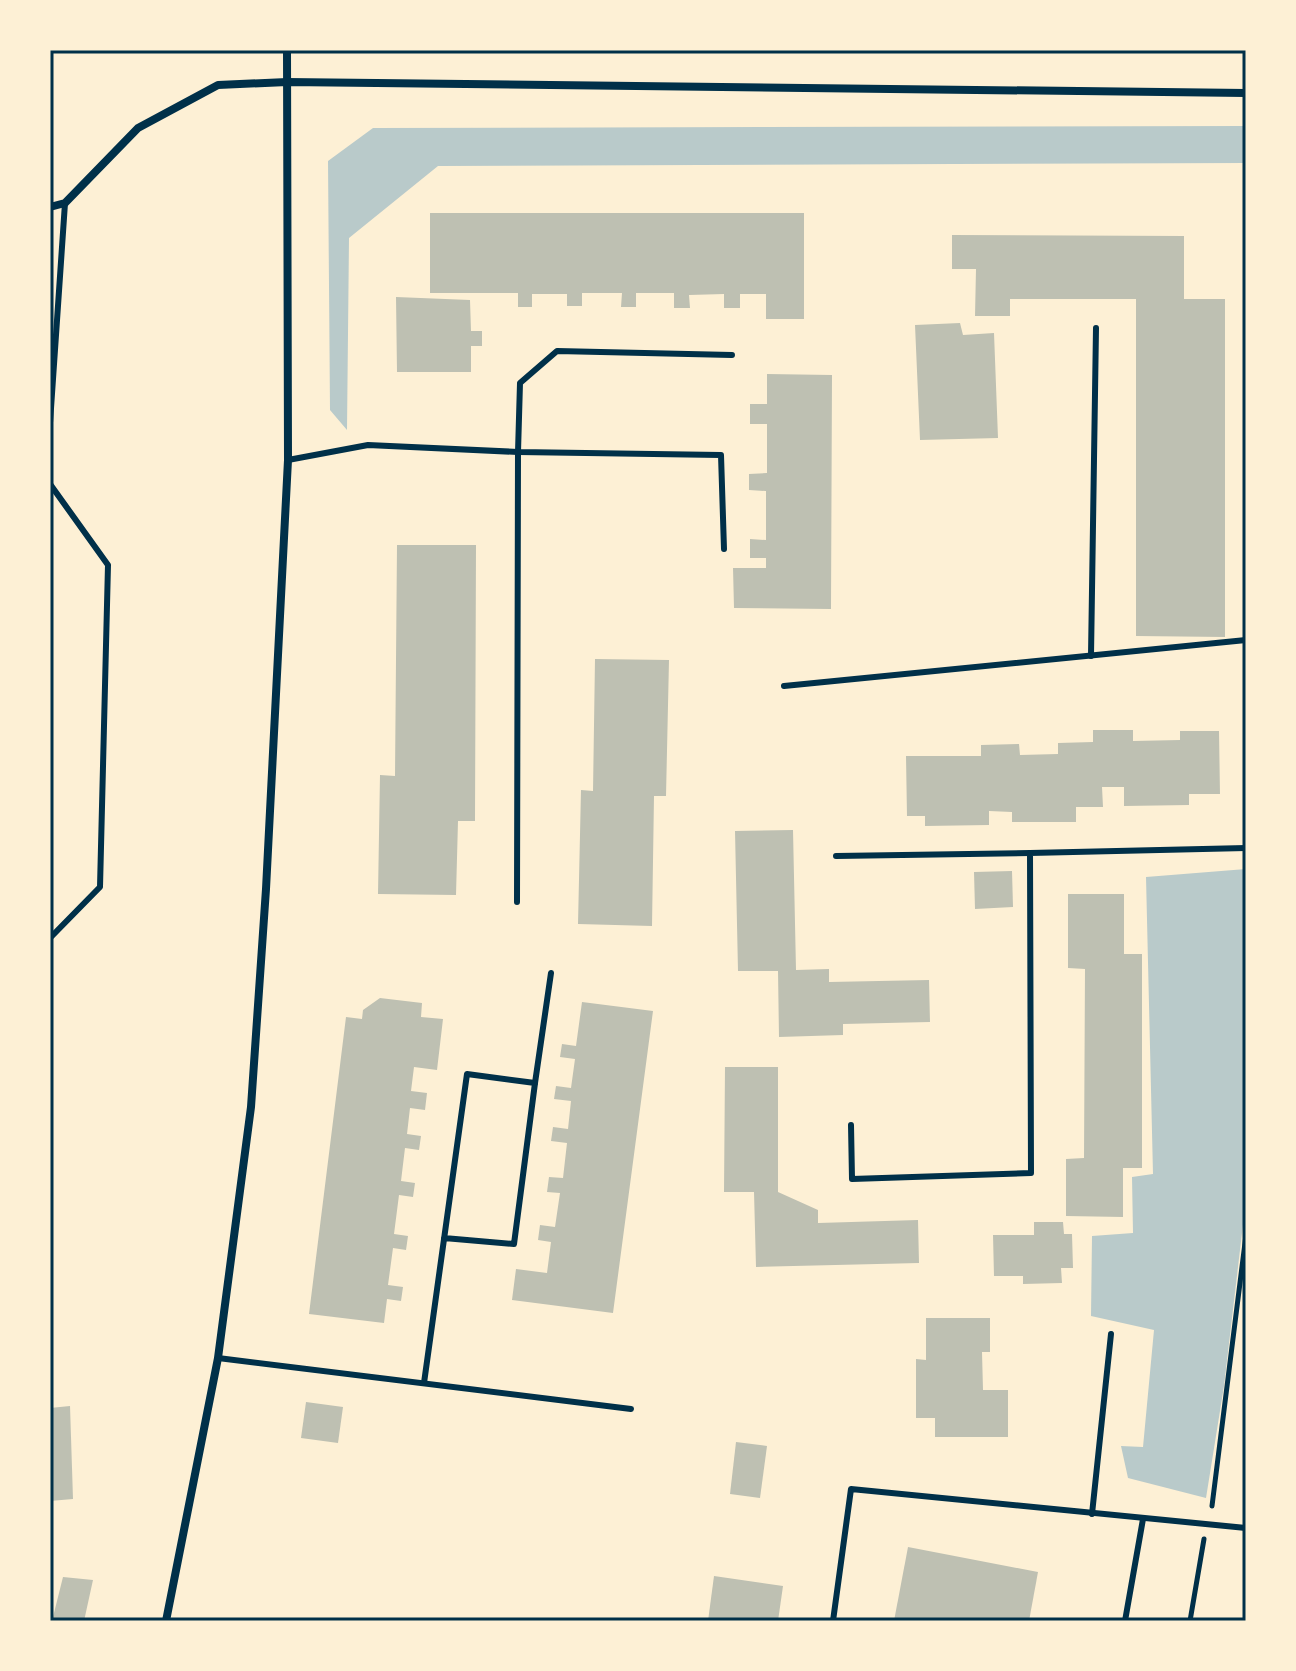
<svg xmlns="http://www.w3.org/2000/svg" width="1296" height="1671" font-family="'Golos Text',sans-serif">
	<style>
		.green { fill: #b9caca }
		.building { fill: #bec0b2 }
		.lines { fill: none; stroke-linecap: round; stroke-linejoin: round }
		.path { stroke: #003049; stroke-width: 5 }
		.service { stroke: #003049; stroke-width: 6 }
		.minor { stroke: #003049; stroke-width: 8 }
		.neatline { fill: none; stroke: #003049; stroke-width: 3 }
	</style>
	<rect width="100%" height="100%" fill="#fdf0d5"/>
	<g class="green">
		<polygon points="1246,126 1246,163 438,166 349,238 347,430 330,410 328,161 373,128"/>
		<polygon points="1246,869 1246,1199 1224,1386 1206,1498 1128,1478 1121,1446 1143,1447 1154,1330 1091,1316 1092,1236 1133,1233 1132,1177 1153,1174 1146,877"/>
	</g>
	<g class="building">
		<polygon points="430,213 804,213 804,319 766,319 766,294 740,294 740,308 724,308 724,294 689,295 690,308 674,308 674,293 636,293 636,307 621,307 622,293 582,293 582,306 567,306 567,294 532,294 532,307 518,307 518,293 430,293"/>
		<polygon points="952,235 1184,236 1184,299 1225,299 1225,637 1136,636 1136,299 1010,299 1010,316 975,316 976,269 952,269"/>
		<polygon points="396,297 470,300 471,331 482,331 482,346 471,346 471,372 397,372"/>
		<polygon points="960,323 963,335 994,333 998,438 920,440 915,325"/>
		<polygon points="767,374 832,375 831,609 734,608 733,568 766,568 766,558 750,558 750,539 766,540 766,491 749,490 749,474 767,473 767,424 750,424 750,404 767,404"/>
		<polygon points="397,545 476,545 475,821 458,821 456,895 378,894 380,775 395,776"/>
		<polygon points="595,659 669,660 666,796 654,796 652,926 578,924 581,790 593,791"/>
		<polygon points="1093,730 1133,730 1133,741 1180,740 1180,731 1219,731 1220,794 1189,794 1189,805 1124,806 1124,787 1102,787 1103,807 1076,807 1076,822 1012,822 1012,812 989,811 989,825 925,826 925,816 907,816 906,756 981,756 981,745 1019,744 1020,755 1058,754 1058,743 1093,742"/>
		<polygon points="793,830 796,970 829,969 829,982 929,980 930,1022 843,1024 843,1035 779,1037 778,971 738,971 735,831"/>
		<polygon points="1012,871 1013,907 975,909 974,872"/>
		<polygon points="1068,894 1124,894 1124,954 1142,954 1142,1168 1123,1168 1123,1217 1066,1216 1066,1159 1084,1158 1085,969 1068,968"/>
		<polygon points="380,998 422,1003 421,1017 443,1019 437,1070 414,1067 411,1091 427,1093 425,1110 410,1108 407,1134 421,1136 419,1150 405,1148 401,1181 415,1183 413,1197 399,1195 394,1234 408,1236 406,1250 393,1248 388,1285 403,1287 401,1301 387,1299 384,1323 309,1314 346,1017 362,1019 363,1010"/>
		<polygon points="582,1002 653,1011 613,1313 512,1300 516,1269 547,1273 551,1242 538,1240 540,1225 555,1227 560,1193 547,1192 549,1177 563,1178 567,1143 551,1141 553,1127 568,1129 571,1101 554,1099 556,1086 571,1088 575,1059 560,1057 562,1044 576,1046"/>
		<polygon points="725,1067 778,1067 778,1192 818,1210 818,1223 918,1220 919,1263 756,1267 754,1192 724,1192"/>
		<polygon points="1034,1222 1063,1222 1064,1234 1072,1234 1073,1268 1061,1268 1062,1283 1023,1284 1023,1276 994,1276 993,1235 1034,1235"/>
		<polygon points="926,1318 990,1318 990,1352 982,1352 983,1390 1008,1390 1008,1437 935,1437 935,1418 916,1418 916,1359 926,1360"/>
		<polygon points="306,1402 343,1407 338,1443 301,1438"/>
		<polygon points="70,1406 73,1499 50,1501 50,1408"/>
		<polygon points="736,1442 767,1446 760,1498 730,1494"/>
		<polygon points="908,1547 1038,1572 1029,1621 894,1621"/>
		<polygon points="714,1576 783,1586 778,1621 708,1621"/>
		<polygon points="63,1577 93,1580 84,1621 52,1621"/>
	</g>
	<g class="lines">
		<g class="path">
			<polyline points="1212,1506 1246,1235"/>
			<polyline points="1190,1621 1204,1539"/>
		</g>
		<g class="service">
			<polyline points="50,423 65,203"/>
			<polyline points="288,460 368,445 518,452 721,455 724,549"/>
			<polyline points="50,484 108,565 100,887 50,938"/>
			<polyline points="1091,656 1096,328"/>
			<polyline points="784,686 1246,640"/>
			<polyline points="836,856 1030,853"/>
			<polyline points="517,902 518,452 520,383 557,351 732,355"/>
			<polyline points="535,1083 551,973"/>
			<polyline points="851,1125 852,1179 1031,1173 1030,853 1246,848"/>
			<polyline points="218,1358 631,1409"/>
			<polyline points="424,1383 467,1074 535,1083 514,1244 444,1238"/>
			<polyline points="1092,1514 1111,1334"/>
			<polyline points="833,1621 851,1489 1246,1528"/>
			<polyline points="1125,1621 1143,1519"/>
		</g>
		<g class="minor">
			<polyline points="50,207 65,203 138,128 218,85 287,82 1246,93"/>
			<polyline points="166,1621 218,1358 251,1107 266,889 288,460 287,50"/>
		</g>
	</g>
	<rect width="1296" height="1671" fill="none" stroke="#fdf0d5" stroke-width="104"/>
	<rect x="52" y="52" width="1192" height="1567" class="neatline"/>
</svg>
